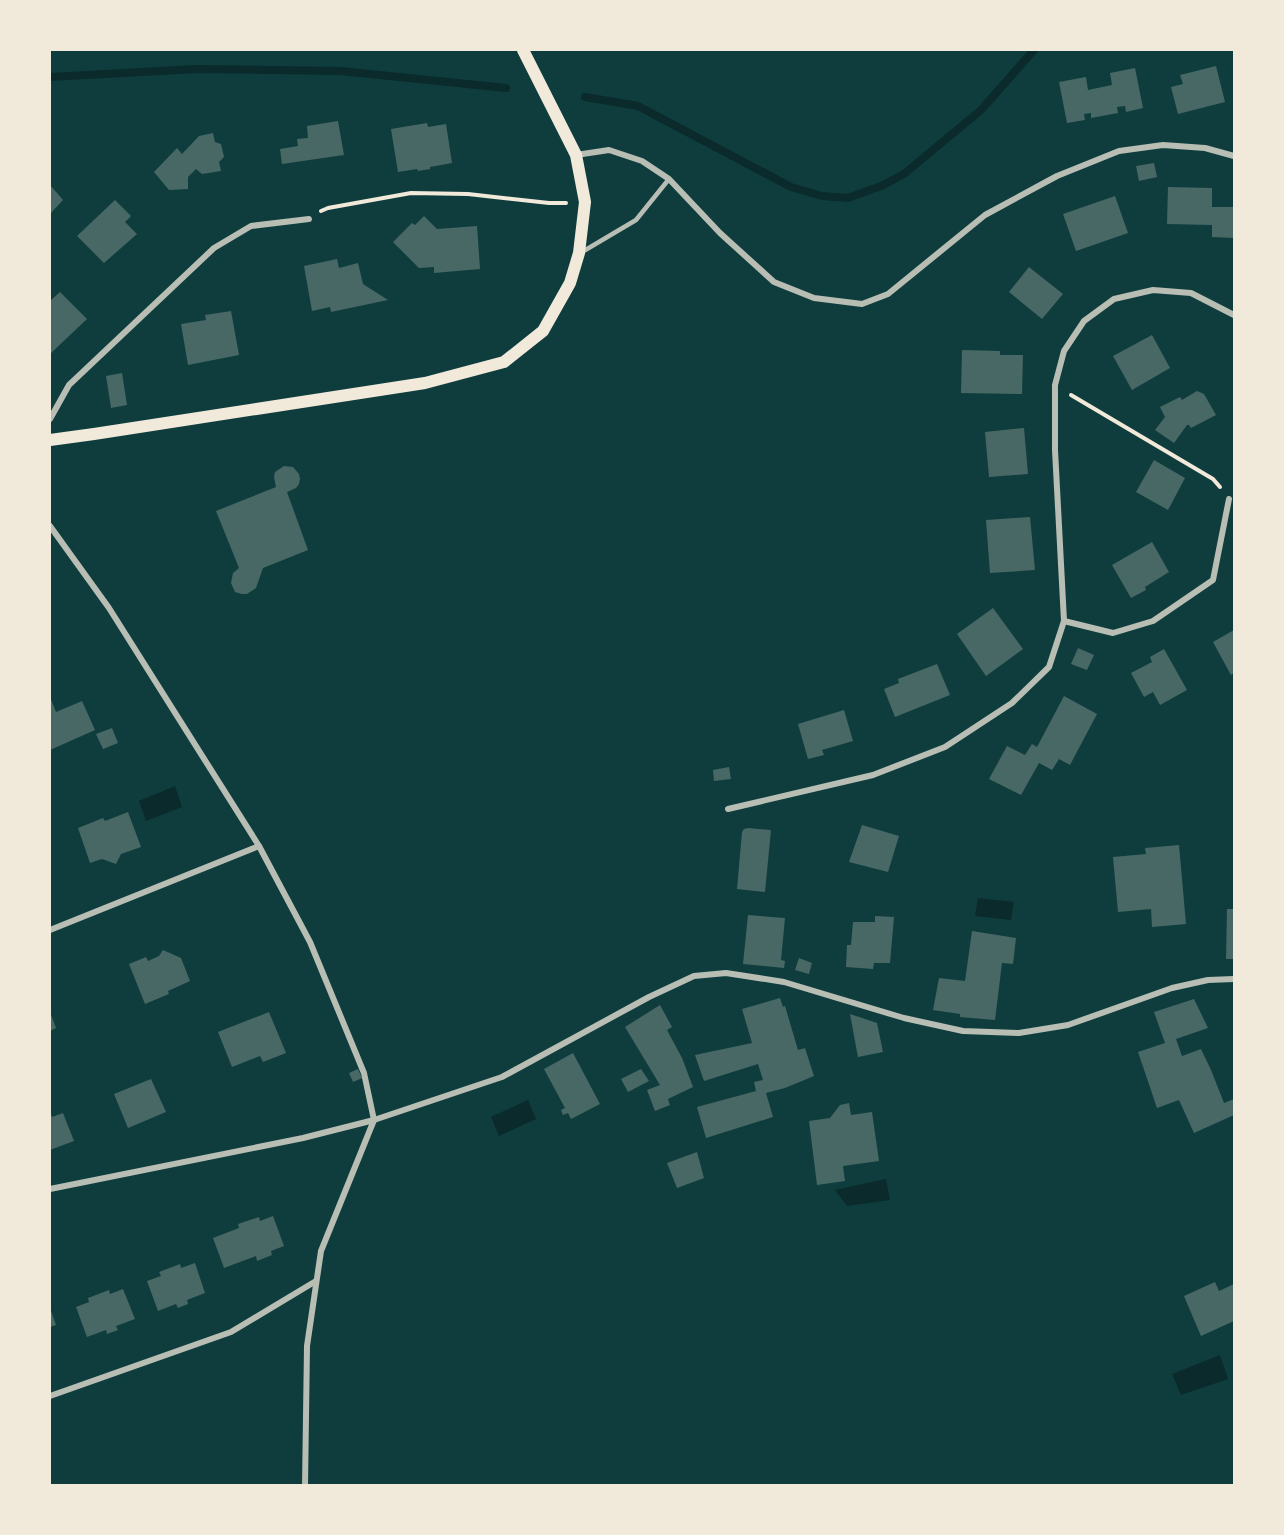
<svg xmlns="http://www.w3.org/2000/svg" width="1284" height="1535" font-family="'Exo 2',sans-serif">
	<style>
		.water { fill: #0a2a2b }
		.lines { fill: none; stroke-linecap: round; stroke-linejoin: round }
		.stream { stroke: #0a2a2b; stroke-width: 8 }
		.building { fill: #486865 }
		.path { stroke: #f1e9da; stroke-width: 4 }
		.service { stroke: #b8beb3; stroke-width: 4.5 }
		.minor { stroke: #b8beb3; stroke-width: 6 }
		.secondary { stroke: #f1e9da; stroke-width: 12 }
	</style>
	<rect width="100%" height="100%" fill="#0f3d3e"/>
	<g class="water">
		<polygon points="175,786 182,807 146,821 139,801"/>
		<polygon points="978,898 1014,902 1011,920 975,916"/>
		<polygon points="528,1100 536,1119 499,1136 491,1117"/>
		<polygon points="886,1179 890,1200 847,1206 835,1190"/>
		<polygon points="1220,1355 1228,1379 1181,1395 1172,1374"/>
	</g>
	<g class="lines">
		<g class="stream">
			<polyline points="50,77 196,69 341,71 506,88"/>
			<polyline points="585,97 638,106 791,187 822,196 848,198 881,186 904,174 981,110 1034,50"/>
		</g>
	</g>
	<g class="building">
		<polygon points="1216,66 1225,102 1178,114 1171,87 1183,84 1180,75"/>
		<polygon points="1135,68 1143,108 1126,112 1125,106 1117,107 1118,113 1091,118 1091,113 1084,114 1085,120 1067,123 1059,82 1086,77 1088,90 1112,85 1110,73"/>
		<polygon points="338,121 344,155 282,164 280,149 298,146 297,139 308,138 307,126"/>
		<polygon points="427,123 428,127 446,124 452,163 430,167 430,169 418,171 417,169 398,172 391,129"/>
		<polygon points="213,133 215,142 221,144 224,157 219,162 221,171 202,174 196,169 188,177 188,189 169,190 154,172 177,148 182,154 199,136"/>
		<polygon points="1154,163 1157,177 1139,181 1136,166"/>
		<polygon points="50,185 63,200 50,214"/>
		<polygon points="1168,187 1212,188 1212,207 1234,207 1234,238 1212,237 1212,225 1167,224"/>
		<polygon points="1115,196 1128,233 1076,251 1063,214"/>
		<polygon points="115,200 131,216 125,222 137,234 104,263 77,236"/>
		<polygon points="424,216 437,229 477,226 480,269 434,273 434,267 419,268 393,242 412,223 415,225"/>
		<polygon points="337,259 339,268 358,263 363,284 388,300 331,312 330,307 312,311 304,266"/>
		<polygon points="1029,267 1063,294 1042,319 1009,292"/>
		<polygon points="60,292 87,319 50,354 50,301"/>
		<polygon points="231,311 239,355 188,365 181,324 206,320 205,315"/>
		<polygon points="1152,335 1170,368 1132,390 1113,356"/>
		<polygon points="962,350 1000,351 1000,355 1023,355 1022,394 961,393"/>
		<polygon points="122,373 127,405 111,408 106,376"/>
		<polygon points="1197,391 1204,394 1216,415 1191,428 1189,425 1187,425 1174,443 1155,430 1165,417 1160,407 1180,397 1182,400"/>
		<polygon points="1024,428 1028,474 989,477 985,432"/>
		<polygon points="1154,460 1185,478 1168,510 1136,492"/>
		<polygon points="284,466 293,467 299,474 300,479 299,484 296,488 287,492 308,550 263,568 256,588 247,594 242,594 235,592 231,583 233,573 239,568 216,511 276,487 274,477 275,472"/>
		<polygon points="1030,517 1035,570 990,573 986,520"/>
		<polygon points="1152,542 1169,572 1145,587 1146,590 1131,598 1112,565"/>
		<polygon points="993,608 1023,649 986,676 957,634"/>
		<polygon points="1234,630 1234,673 1231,675 1213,642"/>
		<polygon points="1078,648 1094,655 1087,670 1071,664"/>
		<polygon points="1164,649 1187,690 1160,705 1153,692 1144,697 1131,673 1152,662 1150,657"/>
		<polygon points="937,664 950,695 895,717 884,689 899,683 898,679"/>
		<polygon points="1064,696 1097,714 1070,765 1059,759 1052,770 1039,763 1021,795 989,779 1007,746 1025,755 1032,744 1037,747"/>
		<polygon points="50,697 56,712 82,701 95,730 50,750"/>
		<polygon points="844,710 853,741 822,750 824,755 808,759 798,724"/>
		<polygon points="112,728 118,743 103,749 96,734"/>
		<polygon points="729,767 731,779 714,781 713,770"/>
		<polygon points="128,812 141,847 121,854 116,864 102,859 90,863 78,828 103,818 105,821"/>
		<polygon points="862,825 899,836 888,872 849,862"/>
		<polygon points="748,828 771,830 765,892 737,889 742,832 744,829"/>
		<polygon points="1179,845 1186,924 1152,927 1151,909 1118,912 1113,857 1146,854 1145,848"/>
		<polygon points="1227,909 1234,909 1234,959 1226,959"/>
		<polygon points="748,915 785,918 781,960 785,961 784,968 743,964"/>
		<polygon points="875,916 894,917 890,963 874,963 873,969 846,967 847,945 851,945 853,922 875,922"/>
		<polygon points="972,931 1016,938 1013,964 1002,963 995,1020 960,1017 960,1014 933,1010 939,978 965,981"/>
		<polygon points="163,950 181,958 190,981 168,991 169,994 145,1004 129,964 146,957 148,961 159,956"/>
		<polygon points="799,958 812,963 809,974 795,970"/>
		<polygon points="780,998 783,1007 785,1006 798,1050 805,1048 814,1076 785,1088 766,1093 773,1117 706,1138 697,1107 756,1091 754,1082 763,1080 758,1064 704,1081 695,1055 752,1043 742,1009"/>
		<polygon points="1194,999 1208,1028 1176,1039 1182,1056 1201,1049 1211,1070 1224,1103 1234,1099 1234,1115 1194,1133 1179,1100 1157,1108 1138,1052 1165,1043 1154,1012"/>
		<polygon points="660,1005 672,1027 667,1030 682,1058 693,1087 668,1099 670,1105 655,1111 647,1090 660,1085 625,1027"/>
		<polygon points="50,1012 56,1028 50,1031"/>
		<polygon points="269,1012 286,1053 263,1062 260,1056 232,1067 218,1032"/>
		<polygon points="850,1014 877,1023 883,1052 858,1057"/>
		<polygon points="573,1053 600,1104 571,1119 568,1113 563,1115 561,1110 565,1108 544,1069"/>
		<polygon points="358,1069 362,1078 353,1082 349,1073"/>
		<polygon points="641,1069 649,1081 628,1092 621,1079"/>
		<polygon points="151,1079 166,1112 128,1128 114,1094"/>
		<polygon points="849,1103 851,1115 872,1112 879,1161 843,1166 845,1181 817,1185 809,1121 830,1118 840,1105"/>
		<polygon points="50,1111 52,1117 63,1113 74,1141 50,1150"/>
		<polygon points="697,1152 704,1178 677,1188 667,1163"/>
		<polygon points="273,1216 284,1246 271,1251 272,1255 257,1261 256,1256 224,1268 213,1238 239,1228 238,1224 259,1217 260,1221"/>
		<polygon points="195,1263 205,1293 187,1300 188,1304 178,1308 176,1304 158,1311 147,1281 161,1276 159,1272 180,1264 181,1268"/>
		<polygon points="1215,1282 1219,1291 1234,1284 1234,1321 1201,1336 1184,1296"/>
		<polygon points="123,1289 135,1319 116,1326 118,1330 107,1334 106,1330 87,1337 76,1307 89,1302 88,1298 109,1290 110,1294"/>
		<polygon points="50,1308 56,1325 50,1327"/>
	</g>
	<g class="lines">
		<g class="path">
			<polyline points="321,211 328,208 411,193 468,194 549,203 566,203"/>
			<polyline points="1071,395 1213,479 1220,487"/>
		</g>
		<polyline class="service" points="582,252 636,220 669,179"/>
		<g class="minor">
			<polyline points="576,155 609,150 642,161 669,179 720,233 774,282 814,298 862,304 888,294 985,215 1057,176 1119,151 1163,145 1205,148 1234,156"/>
			<polyline points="50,419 69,385 214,248 251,226 309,219"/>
			<polyline points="50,526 109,608 259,846 310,942 364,1073 374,1120 321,1251 307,1346 305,1486"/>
			<polyline points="1064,621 1113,633 1153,621 1213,580 1229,499"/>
			<polyline points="728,809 873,775 945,747 1012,703 1049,667 1064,621 1055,450 1055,385 1064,351 1084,321 1114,299 1153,290 1191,293 1234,315"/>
			<polyline points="50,930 259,846"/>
			<polyline points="50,1189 303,1138 374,1120 502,1077 649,997 694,976 726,973 784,982 904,1018 963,1031 1019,1033 1068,1025 1172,988 1208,980 1234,979"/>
			<polyline points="50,1396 231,1332 316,1281"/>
		</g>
		<polyline class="secondary" points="50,440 94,434 425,383 504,362 543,331 570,283 579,253 585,202 576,155 523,50"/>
	</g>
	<rect width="1284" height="1535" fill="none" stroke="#f1e9da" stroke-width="102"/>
</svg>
